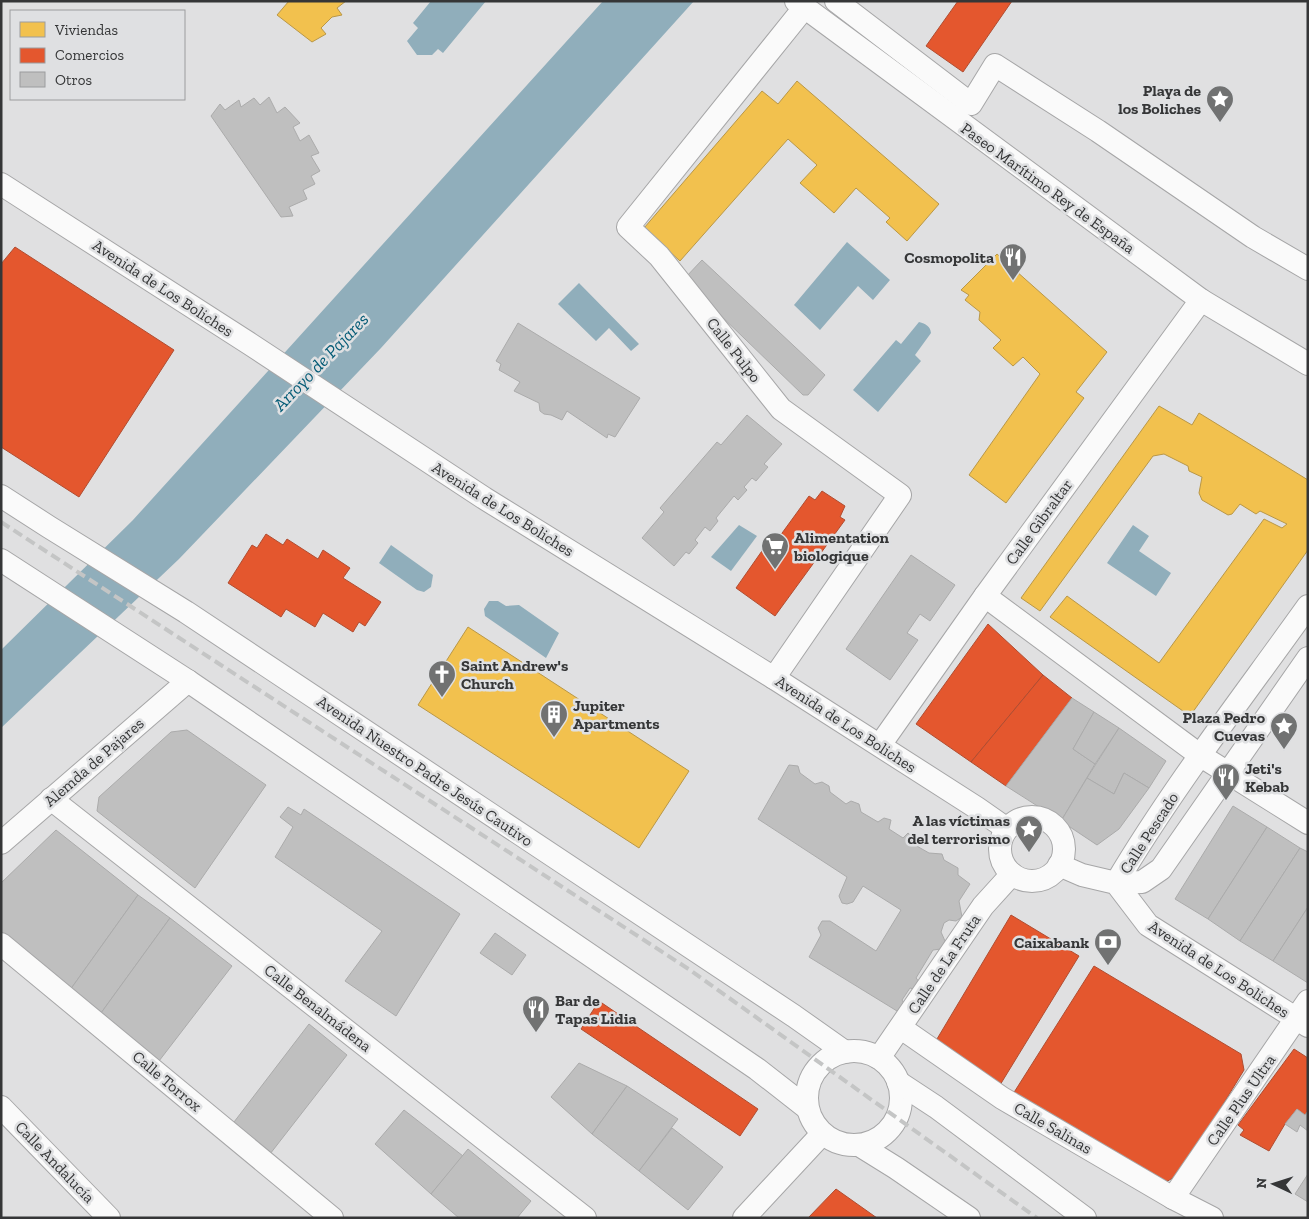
<svg xmlns="http://www.w3.org/2000/svg" width="1309" height="1219" font-family="'Zilla Slab',serif">
	<style>
		.water { fill: #90aebb }
		.homes { fill: #f2c14e; stroke: #b99747 }
		.shops { fill: #e4572e; stroke: #b04d31 }
		.building { fill: #bfbfbf; stroke: #ababab }
		.lines { fill: none; stroke-linecap: round; stroke-linejoin: round }
		.street-casing { stroke: #a6a6a7; stroke-width: 24 }
		.street { stroke: #fafafa; stroke-width: 22 }
		.rail { stroke: #c4c5c5; stroke-width: 4; stroke-dasharray: 10 5; stroke-linecap: butt }
		.labels { text-anchor: middle; dominant-baseline: central; stroke-width: 5; stroke-linejoin: round; paint-order: stroke }
		.poi-label { font-size: 16px; font-weight: bold; fill: #353637; stroke: #dfe0e2; text-anchor: end }
		.street-label { font-size: 16px; fill: #353637; stroke: #dfe0e2 }
		.water-label { font-size: 18px; font-style: italic; fill: #045b76; stroke: #dfe0e2 }
	</style>
	<rect width="100%" height="100%" fill="#e0e0e1"/>
	<g class="water">
		<polygon points="431,1 486,1 443,53 438,49 432,55 417,55 407,41 418,28 413,23"/>
		<polygon points="603,1 694,1 381,348 179,559 1,728 1,650 133,520"/>
		<polygon points="847,242 890,280 873,300 858,286 820,330 794,305"/>
		<polygon points="579,283 639,344 631,351 609,328 596,341 558,304"/>
		<path d="M919,322c7,2 11,4 12,11l-16,22 6,6 -43,51 -25,-22 43,-50 5,4z"/>
		<polygon points="739,525 757,536 731,571 711,557"/>
		<polygon points="1133,525 1149,536 1139,551 1171,573 1156,596 1107,563"/>
		<polygon points="391,545 433,575 431,587 424,592 417,590 379,563"/>
		<polygon points="489,601 498,601 506,606 519,605 559,633 546,658 485,616 484,609"/>
	</g>
	<g class="homes">
		<polygon points="289,1 346,1 337,8 342,15 332,17 321,28 326,34 312,42 277,15"/>
		<polygon points="797,81 939,204 907,241 886,222 890,218 856,188 834,213 800,183 817,165 788,139 680,261 644,228 762,91 778,104"/>
		<polygon points="997,254 1107,352 1076,392 1084,398 1006,503 969,475 1040,374 1023,357 1013,366 993,348 1001,340 979,320 980,312 965,300 969,295 961,290"/>
		<polygon points="1159,406 1192,425 1199,413 1308,480 1308,550 1190,716 1050,617 1067,596 1159,663 1264,519 1282,528 1287,524 1260,511 1256,514 1240,504 1232,514 1228,515 1202,500 1199,493 1202,477 1189,471 1188,466 1164,454 1153,456 1040,611 1021,598"/>
		<polygon points="468,627 689,771 639,848 418,705"/>
	</g>
	<g class="shops">
		<polygon points="958,1 1012,1 963,72 926,46"/>
		<polygon points="15,247 174,350 79,497 1,447 1,264"/>
		<polygon points="822,491 845,506 840,517 845,520 775,616 736,588 764,548 769,551 809,496 815,500"/>
		<polygon points="266,534 283,545 287,539 318,559 323,550 350,568 343,578 381,602 365,626 359,622 353,632 323,613 315,627 286,609 281,617 228,583 252,545 257,548"/>
		<polygon points="988,624 1043,675 971,762 916,724"/>
		<polygon points="1043,675 1072,698 1006,786 971,762"/>
		<polygon points="1011,915 1079,956 1000,1085 934,1044"/>
		<polygon points="1094,966 1241,1054 1244,1070 1181,1173 1166,1182 1013,1094"/>
		<polygon points="599,1001 758,1109 740,1136 581,1029"/>
		<polygon points="1294,1049 1308,1058 1308,1111 1305,1115 1297,1109 1285,1124 1269,1151 1240,1135 1244,1130 1238,1125"/>
		<polygon points="836,1189 877,1218 808,1218"/>
	</g>
	<g class="building">
		<polygon points="269,97 277,113 285,107 300,123 293,127 300,141 309,135 319,153 311,156 320,171 311,176 315,184 303,190 307,199 289,207 293,216 281,217 211,116 220,104 225,110 239,100 241,107 254,98 260,105"/>
		<polygon points="702,260 825,375 808,395 803,395 688,284 685,278"/>
		<polygon points="518,323 640,398 615,437 608,434 607,438 567,411 562,420 551,415 544,414 540,411 539,403 514,391 520,382 499,370 501,364 496,361"/>
		<polygon points="747,415 782,444 764,464 768,467 756,481 752,478 744,487 747,490 738,500 734,496 716,518 718,521 710,531 705,527 695,540 698,543 689,554 686,552 674,566 642,538 664,512 660,508 717,442 721,445"/>
		<polygon points="911,555 955,585 930,621 920,614 907,633 918,640 890,680 846,649"/>
		<polygon points="1072,698 1094,712 1073,749 1095,764 1061,821 1006,786"/>
		<polygon points="1094,712 1119,728 1095,764 1073,749"/>
		<polygon points="1119,728 1166,761 1149,788 1124,773 1114,794 1087,778"/>
		<polygon points="187,730 266,785 195,888 97,811 99,797 171,732"/>
		<polygon points="789,765 798,766 800,773 815,784 822,782 829,786 830,792 846,804 851,801 859,804 861,812 878,822 884,818 891,820 889,829 903,838 908,833 915,839 915,845 929,853 942,854 944,860 958,868 958,875 970,884 959,901 962,917 956,921 949,920 944,923 941,932 945,941 941,949 933,950 916,978 921,984 917,990 910,988 902,1000 905,1005 903,1011 897,1011 809,957 821,935 818,928 822,921 830,921 876,951 901,910 863,886 853,902 847,904 842,903 839,896 847,877 758,819"/>
		<polygon points="1124,773 1149,788 1119,829 1097,845 1061,821 1087,778 1114,794"/>
		<polygon points="1233,806 1267,827 1208,919 1175,899"/>
		<polygon points="288,807 301,815 304,809 460,914 396,1016 345,981 382,931 275,857 293,827 280,817"/>
		<polygon points="1267,827 1300,848 1240,941 1208,919"/>
		<polygon points="56,830 138,895 70,990 1,932 1,883"/>
		<polygon points="1300,848 1308,852 1308,907 1273,961 1240,941"/>
		<polygon points="138,895 170,918 101,1013 70,990"/>
		<polygon points="1308,907 1308,983 1273,961"/>
		<polygon points="170,918 232,966 159,1061 101,1013"/>
		<polygon points="495,933 526,955 512,975 480,953"/>
		<polygon points="309,1024 347,1055 270,1154 234,1122"/>
		<polygon points="579,1063 627,1086 592,1134 551,1097"/>
		<polygon points="627,1086 678,1119 639,1171 592,1134"/>
		<polygon points="1297,1109 1305,1115 1308,1111 1308,1131 1300,1125 1297,1132 1285,1124"/>
		<polygon points="404,1110 463,1156 431,1194 375,1144"/>
		<polygon points="672,1128 723,1167 688,1210 639,1171"/>
		<polygon points="468,1149 531,1201 517,1218 459,1218 431,1194"/>
		<polygon points="1308,1174 1308,1202 1295,1194"/>
	</g>
	<g class="lines">
		<g class="street-casing">
			<g id="street">
				<polyline points="796,1 1201,300 1308,364"/>
				<polyline points="836,1 971,104 995,65 1098,131 1253,237 1308,269"/>
				<polyline points="1,184 250,344 484,498 774,678 977,808 1007,829"/>
				<polyline points="1,496 49,527 186,612 794,1016 845,1052"/>
				<polyline points="1,560 188,681 757,1069 807,1108"/>
				<polyline points="985,596 1201,756 1308,823"/>
				<polyline points="774,678 900,495 781,409 659,256 628,227 804,8"/>
				<polyline points="880,745 985,596 1201,300"/>
				<polyline points="51,799 585,1218"/>
				<circle cx="1032" cy="849" r="32"/>
				<polyline points="1,843 188,681"/>
				<polyline points="1059,865 1082,875 1116,883 1148,925 1308,1026"/>
				<path d="M1116,883c57,-96 127,-186 192,-277"/>
				<polyline points="1116,883 1142,882 1161,869 1308,658"/>
				<polyline points="1,944 332,1218"/>
				<polyline points="901,1028 1002,1098 1173,1198 1212,1218"/>
				<circle cx="854" cy="1098" r="47"/>
				<polyline points="879,1058 983,906 1012,874"/>
				<polyline points="898,1082 936,1107 1085,1218"/>
				<polyline points="1,1107 109,1218"/>
				<polyline points="859,1145 896,1168 969,1218"/>
				<polyline points="1173,1198 1308,1001"/>
				<polyline points="744,1218 822,1134"/>
			</g>
		</g>
		<use href="#street" class="street"/>
		<polyline class="rail" points="1,522 690,970 1037,1218"/>
	</g>
	<defs>
		<g id="sight-pin" transform="scale(1.4375)"><path d="M0 17L-7.5 6A9.5 9.5 0 1 1 7.5 6Z" fill="#717272" stroke="#dfe0e2"/><path d="M0-6L1.8-2.2L6-1.7L2.9 1.2L3.7 5.4L0 3.3L-3.7 5.4L-2.9 1.2L-6-1.7L-1.8-2.2Z" fill="#fff"/></g>
		<g id="restaurant-pin" transform="scale(1.4375)"><path d="M0 17L-7.5 6A9.5 9.5 0 1 1 7.5 6Z" fill="#717272" stroke="#dfe0e2"/><path d="M-5-6h1v4h1v-4h1v4h1v-4h1v5L-1.5 .5V6h-2V.5L-5-1ZM5-6V6H3V1.5H1.5Q1.5-4 5-6Z" fill="#fff"/></g>
		<g id="supermarket-pin" transform="scale(1.4375)"><path d="M0 17L-7.5 6A9.5 9.5 0 1 1 7.5 6Z" fill="#717272" stroke="#dfe0e2"/><path d="M-6-5.5h2.5l.6 2H6L4.5 2H-2.5L-4.4-4H-6ZM-1.5 3.2a1.3 1.3 0 1 0 .1 0ZM3 3.2a1.3 1.3 0 1 0 .1 0Z" fill="#fff"/></g>
		<g id="church-pin" transform="scale(1.4375)"><path d="M0 17L-7.5 6A9.5 9.5 0 1 1 7.5 6Z" fill="#717272" stroke="#dfe0e2"/><path d="M-1.2-6h2.4v3.5h3.3v2.4h-3.3V6h-2.4V-.1h-3.3v-2.4h3.3Z" fill="#fff"/></g>
		<g id="building-pin" transform="scale(1.4375)"><path d="M0 17L-7.5 6A9.5 9.5 0 1 1 7.5 6Z" fill="#717272" stroke="#dfe0e2"/><path d="M-4-6H4V6H1V3H-1V6H-4ZM-2.5-4.3h1.7v1.8h-1.7ZM.8-4.3h1.7v1.8H.8ZM-2.5-1h1.7V.8h-1.7ZM.8-1h1.7V.8H.8Z" fill="#fff"/></g>
		<g id="bank-pin" transform="scale(1.4375)"><path d="M0 17L-7.5 6A9.5 9.5 0 1 1 7.5 6Z" fill="#717272" stroke="#dfe0e2"/><path d="M-6-4H6V4H-6ZM0-2.3a2.3 2.3 0 1 0 0 4.6a2.3 2.3 0 1 0 0-4.6Z" fill="#fff"/></g>
	</defs>
	<g fill-rule="evenodd">
		<use href="#sight-pin" x="1220" y="99"/>
		<use href="#restaurant-pin" x="1013" y="257"/>
		<use href="#supermarket-pin" x="775" y="546"/>
		<use href="#church-pin" x="442" y="674"/>
		<use href="#building-pin" x="554" y="714"/>
		<use href="#sight-pin" x="1284" y="726"/>
		<use href="#restaurant-pin" x="1226" y="777"/>
		<use href="#sight-pin" x="1029" y="829"/>
		<use href="#bank-pin" x="1108" y="942"/>
		<use href="#restaurant-pin" x="536" y="1009"/>
	</g>
	<g class="labels">
		<g class="poi-label">
			<text x="1201" y="90">Playa de<tspan x="1201" dy="18">los Boliches</tspan></text>
			<text x="994" y="257">Cosmopolita</text>
			<text x="794" y="537" text-anchor="start">Alimentation<tspan x="794" dy="18">biologique</tspan></text>
			<text x="461" y="665" text-anchor="start">Saint Andrew's<tspan x="461" dy="18">Church</tspan></text>
			<text x="573" y="705" text-anchor="start">Jupiter<tspan x="573" dy="18">Apartments</tspan></text>
			<text x="1265" y="717">Plaza Pedro<tspan x="1265" dy="18">Cuevas</tspan></text>
			<text x="1245" y="768" text-anchor="start">Jeti's<tspan x="1245" dy="18">Kebab</tspan></text>
			<text x="1010" y="820">A las víctimas<tspan x="1010" dy="18">del terrorismo</tspan></text>
			<text x="1089" y="942">Caixabank</text>
			<text x="555" y="1000" text-anchor="start">Bar de<tspan x="555" dy="18">Tapas Lidia</tspan></text>
		</g>
		<g class="street-label">
			<text transform="translate(1048 188) rotate(36)">Paseo Marítimo Rey de España</text>
			<text transform="translate(163 288) rotate(33)">Avenida de Los Boliches</text>
			<text transform="translate(734 350) rotate(52)">Calle Pulpo</text>
			<text transform="translate(503 509) rotate(32)">Avenida de Los Boliches</text>
			<text transform="translate(1039 522) rotate(-54)">Calle Gibraltar</text>
			<text transform="translate(846 724) rotate(33)">Avenida de Los Boliches</text>
			<text transform="translate(94 762) rotate(-41)">Alemda de Pajares</text>
			<text transform="translate(425 771) rotate(34)">Avenida Nuestro Padre Jesús Cautivo</text>
			<text transform="translate(1149 833) rotate(-57)">Calle Pescado</text>
			<text transform="translate(944 964) rotate(-56)">Calle de La Fruta</text>
			<text transform="translate(1219 969) rotate(33)">Avenida de Los Boliches</text>
			<text transform="translate(318 1008) rotate(38)">Calle Benalmádena</text>
			<text transform="translate(167 1081) rotate(40)">Calle Torrox</text>
			<text transform="translate(1241 1100) rotate(-55)">Calle Plus Ultra</text>
			<text transform="translate(1053 1128) rotate(30)">Calle Salinas</text>
			<text transform="translate(55 1162) rotate(46)">Calle Andalucía</text>
		</g>
		<g class="water-label">
			<text transform="translate(321 362) rotate(-46)">Arroyo de Pajares</text>
		</g>
	</g>
	<rect width="1309" height="1219" fill="none" stroke="#353637" stroke-width="5"/>
	<rect x="10" y="10" width="175" height="90" fill="#dfe0e2" stroke="#9b9c9e"/>
	<rect x="20" y="22" width="25" height="15" fill="#f2c14e" stroke="#9b9c9e"/>
	<text x="55" y="35" font-size="15" fill="#353637">Viviendas</text>
	<rect x="20" y="48" width="25" height="15" fill="#e4572e" stroke="#9b9c9e"/>
	<text x="55" y="60" font-size="15" fill="#353637">Comercios</text>
	<rect x="20" y="72" width="25" height="15" fill="#bfbfbf" stroke="#9b9c9e"/>
	<text x="55" y="85" font-size="15" fill="#353637">Otros</text>
	<g transform="translate(1274 1184) rotate(274)" stroke="#dfe0e2" stroke-width="4" paint-order="stroke">
	<path d="M0-4L9 19L0 12L-9 19Z" fill="#353637"/>
	<text y="-8" font-size="14" font-weight="bold" text-anchor="middle" fill="#353637">N</text>
	</g>
</svg>
